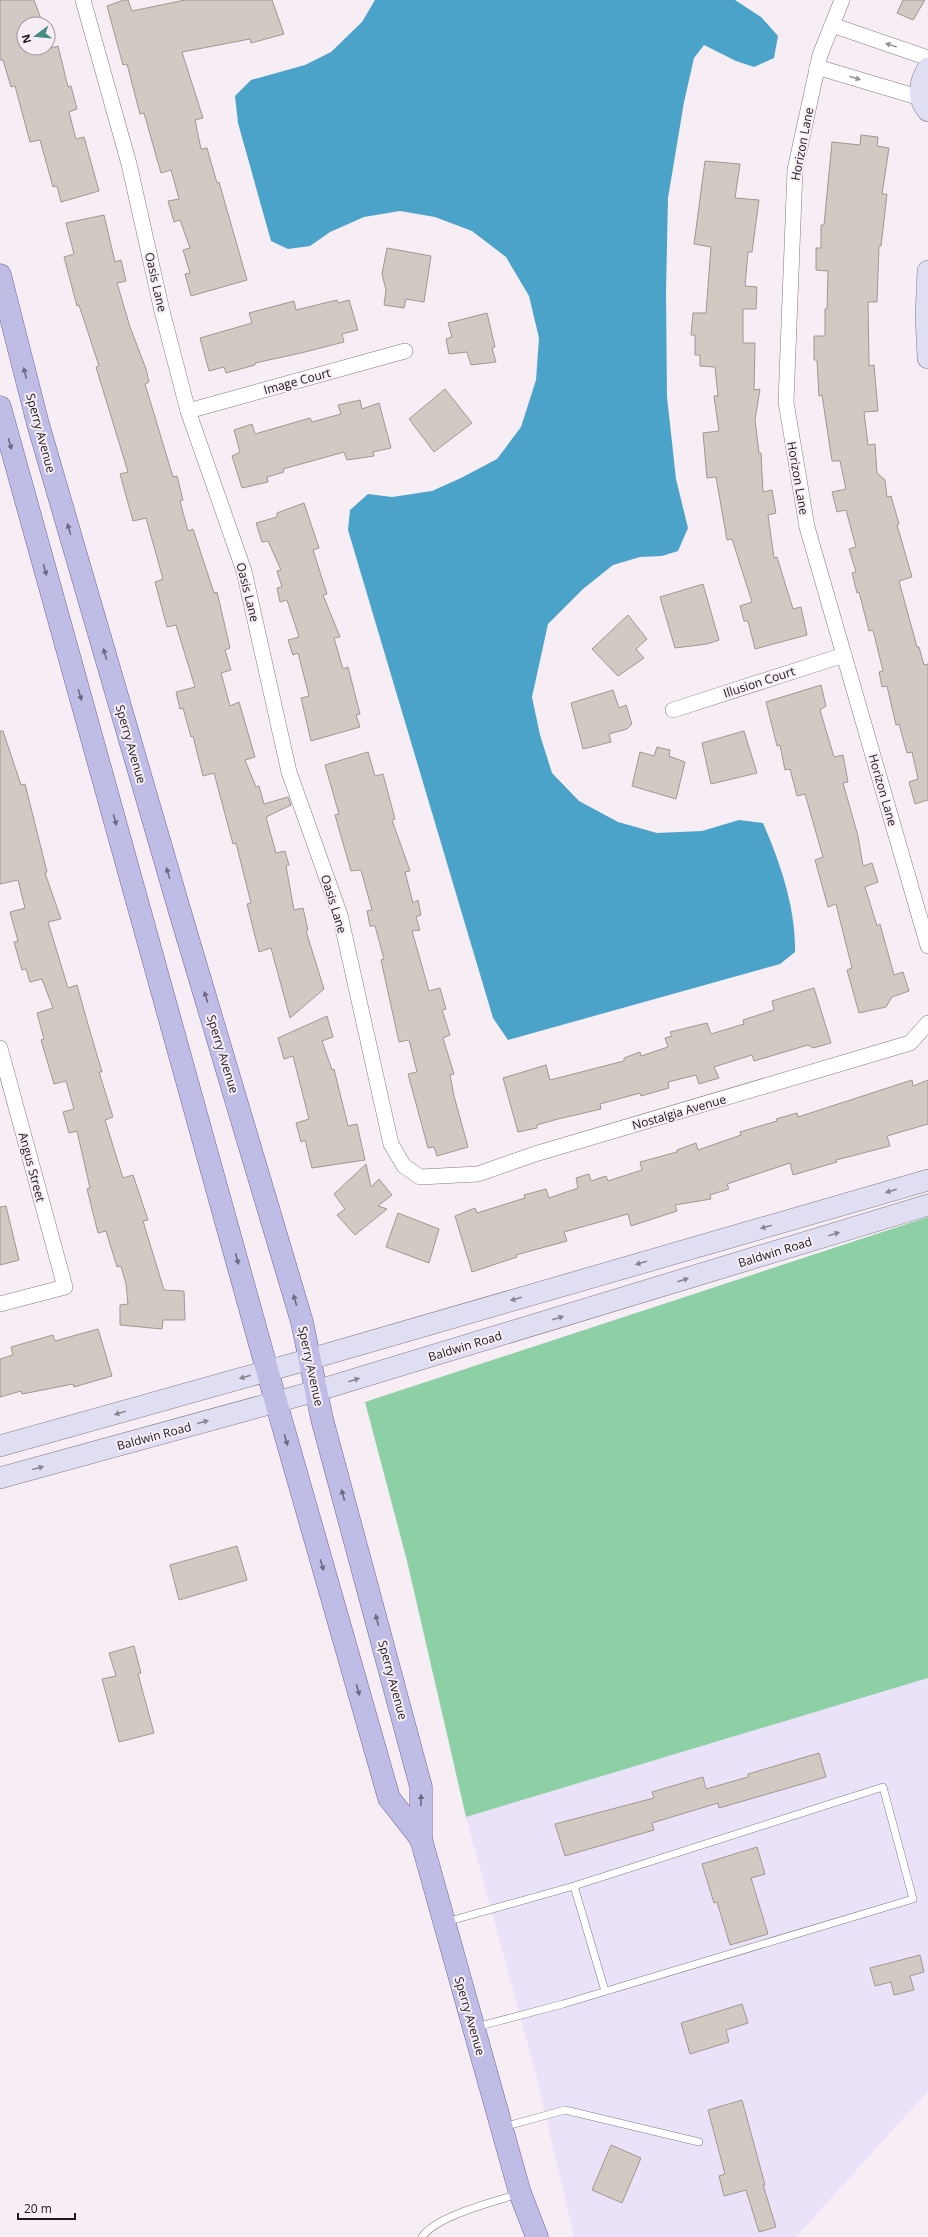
<svg xmlns="http://www.w3.org/2000/svg" width="928" height="2237" font-family="'Open Sans',sans-serif">
	<style>
		.industrial { fill: #eae2f8 }
		.green { fill: #8ed0a5 }
		.water { fill: #4ca3ca }
		.building { fill: #d2c9c2; stroke: #a09890 }
		.lines { fill: none; stroke-linecap: round; stroke-linejoin: round }
		.lane-casing { stroke: #837b82; stroke-width: 8 }
		.street-casing { stroke: #837b82; stroke-width: 16 }
		.secondary-casing { stroke: #837b82; stroke-width: 22 }
		.primary-casing { stroke: #6a6793; stroke-width: 23 }
		.lane { stroke: #fff; stroke-width: 7 }
		.street { stroke: #fff; stroke-width: 15 }
		.secondary { stroke: #dfdef2; stroke-width: 21 }
		.primary { stroke: #bfbde5; stroke-width: 22 }
		.oneway { fill: #989798 }
		.oneway2 { fill: #6d6a80 }
		.oneway3 { fill: #878591 }
		.labels { text-anchor: middle; dominant-baseline: central; stroke-width: 4; stroke-linejoin: round; paint-order: stroke }
		.street-label { font-size: 12px; fill: #1b181b; stroke: #f6edf5 }
	</style>
	<rect width="100%" height="100%" fill="#f6edf5"/>
	<polygon class="industrial" points="928,1678 928,2091 796,2237 574,2237 537,2078 466,1817"/>
	<polygon class="green" points="928,1217 928,1678 466,1817 407,1561 365,1402"/>
	<path class="water" d="M375,0h360l26,17 17,19 -4,22 -20,9 -18,-6 -32,-16 -10,13 -10,44 -16,96 -2,93 1,106 9,82 12,49 -10,23 -16,5 -22,1 -27,8 -30,24 -35,35 -16,73 8,38 12,38 27,28 39,21 39,11 45,-2 37,-11 24,3c17,39 33,85 32,129l-15,12 -272,76 -15,-22 -145,-488 2,-20 18,-16 24,3 40,-6 29,-13 36,-19 24,-32 15,-47 3,-42 -10,-42 -23,-39 -34,-26 -37,-14 -35,-6 -36,6 -34,15 -20,14 -22,3 -17,-8 -33,-118 -3,-27 16,-16 54,-15 26,-13 31,-30z"/>
	<g class="building">
		<polygon points="0,0 34,0 43,24 24,24 24,48 48,48 48,39 52,48 58,46 68,87 71,86 77,109 69,112 76,139 84,137 99,191 61,202 57,186 53,187 40,140 30,142 15,86 11,87 3,60 0,60"/>
		<polygon points="124,0 128,0 132,11 185,0 272,0 284,34 251,43 250,39 182,52 203,118 195,120 201,149 207,148 217,183 219,182 247,280 191,296 185,274 190,273 183,250 190,248 180,220 174,222 168,201 179,199 171,170 161,173 144,113 140,114 127,64 123,65 107,6"/>
		<polygon points="903,0 925,0 913,20 897,13"/>
		<polygon points="861,135 878,137 877,146 889,148 882,194 887,194 881,246 879,246 877,302 868,302 869,366 874,365 878,411 864,412 868,445 875,444 877,473 885,480 887,497 891,496 899,524 897,525 912,577 899,581 917,647 919,647 924,665 928,664 928,800 915,804 909,782 918,779 912,752 907,753 899,724 896,725 887,686 882,687 879,672 883,671 873,630 869,631 859,592 857,593 852,573 856,572 849,549 856,547 846,510 837,512 832,492 846,489 840,461 832,461 822,395 819,396 817,360 814,360 814,336 825,336 825,309 827,309 828,271 816,270 816,248 821,248 821,225 824,225 832,142 860,145"/>
		<polygon points="705,161 740,164 735,198 759,200 752,252 748,252 745,286 757,287 756,309 743,309 743,343 755,343 754,390 760,389 755,420 759,453 761,453 763,492 772,490 776,513 768,515 774,558 777,557 793,609 801,607 807,635 755,649 748,621 744,621 740,606 752,602 732,539 727,540 716,477 707,478 703,433 719,431 714,396 718,396 715,367 700,366 700,355 695,355 695,335 691,335 693,313 706,313 711,247 694,244"/>
		<polygon points="104,215 115,262 121,260 126,281 117,283 130,327 146,369 149,382 145,384 173,477 177,476 183,500 180,501 188,531 193,529 214,593 217,592 230,648 225,650 231,670 221,673 230,706 239,702 255,757 245,760 256,787 259,786 264,804 288,797 291,805 266,817 276,853 285,851 289,865 286,866 294,910 303,908 308,930 306,931 324,989 290,1018 271,948 259,952 247,904 251,903 236,843 233,844 214,773 203,776 193,736 191,737 183,708 180,709 176,692 195,687 176,625 167,627 155,582 163,579 146,518 133,521 120,474 128,472 96,367 99,366 79,305 77,306 64,257 74,254 66,223"/>
		<polygon points="387,248 431,256 424,302 406,299 404,308 384,305 386,290 382,274"/>
		<polygon points="337,300 338,303 349,300 358,330 342,334 344,342 301,353 255,363 255,365 226,373 224,367 209,371 200,338 252,323 249,313 294,301 296,310"/>
		<polygon points="487,313 495,347 492,348 496,362 471,365 467,352 449,354 446,339 452,337 448,323"/>
		<polygon points="445,389 472,423 434,452 409,419"/>
		<polygon points="360,400 362,409 379,403 391,448 373,452 374,456 347,460 344,452 283,469 284,472 267,477 268,482 242,488 232,456 240,452 234,430 252,424 255,434 310,418 312,422 341,414 338,405"/>
		<polygon points="304,503 319,548 313,550 327,594 323,595 340,637 334,638 343,669 348,667 360,714 356,715 360,727 311,741 301,698 309,696 298,653 293,655 288,640 299,637 287,600 280,602 277,588 282,587 277,571 281,570 268,541 262,542 256,523 277,517 277,513"/>
		<polygon points="703,584 719,640 707,644 675,648 660,597"/>
		<polygon points="628,615 647,639 636,649 644,658 618,676 592,649"/>
		<polygon points="821,685 826,706 820,710 834,757 843,755 848,782 843,783 858,836 863,866 872,863 878,882 865,887 877,926 880,924 894,975 903,972 909,991 892,997 886,1007 859,1013 847,970 852,968 836,904 828,907 815,860 823,857 805,794 797,796 790,769 785,770 780,745 777,746 766,702"/>
		<polygon points="613,690 619,708 626,705 632,724 627,729 609,734 611,742 583,749 571,703"/>
		<polygon points="0,731 3,731 21,785 25,784 47,872 45,873 61,919 48,922 68,988 77,985 87,1021 102,1072 99,1072 113,1117 105,1120 123,1178 133,1175 148,1220 143,1221 164,1290 184,1291 185,1320 163,1320 162,1329 120,1325 120,1305 128,1304 126,1284 121,1266 117,1267 106,1231 98,1233 87,1189 90,1188 77,1131 69,1133 63,1112 74,1109 66,1081 54,1084 41,1040 44,1039 37,1013 53,1008 42,979 30,982 26,969 22,970 14,942 18,941 10,912 25,908 18,880 0,884"/>
		<polygon points="744,731 757,773 711,784 702,743"/>
		<polygon points="657,747 670,750 669,756 685,762 676,799 632,786 640,752 654,756"/>
		<polygon points="368,752 375,776 383,774 395,819 392,820 410,871 405,872 413,903 418,900 421,915 416,917 420,930 412,931 429,991 440,988 446,1009 442,1010 450,1035 443,1038 454,1074 450,1075 454,1096 468,1147 437,1156 434,1147 428,1148 408,1074 417,1072 409,1040 399,1042 381,960 384,959 375,926 370,926 367,911 372,910 361,870 351,871 335,815 339,814 325,765"/>
		<polygon points="814,988 831,1043 813,1048 808,1045 754,1061 752,1055 714,1067 719,1078 699,1084 696,1075 668,1082 669,1088 641,1096 640,1093 600,1104 601,1109 558,1119 537,1125 537,1128 518,1132 503,1078 546,1065 550,1080 624,1061 624,1058 640,1052 641,1056 668,1047 665,1038 672,1036 670,1032 707,1023 711,1034 744,1024 743,1020 774,1010 772,1001"/>
		<polygon points="327,1016 333,1037 322,1041 332,1070 334,1069 348,1126 357,1124 365,1160 312,1168 305,1140 301,1142 296,1123 309,1119 293,1056 284,1059 278,1038"/>
		<polygon points="912,1080 913,1086 928,1080 928,1124 887,1136 890,1146 836,1160 837,1162 793,1175 790,1163 727,1184 729,1189 710,1195 711,1199 675,1205 677,1211 631,1226 628,1214 564,1232 567,1241 516,1255 517,1257 472,1272 455,1216 475,1208 477,1213 525,1198 524,1195 546,1189 549,1198 578,1188 576,1178 589,1174 591,1181 606,1176 608,1181 642,1170 640,1162 677,1152 677,1150 696,1143 698,1150 741,1135 740,1132 777,1121 776,1119 797,1113 798,1117"/>
		<polygon points="366,1164 371,1187 379,1179 392,1195 378,1206 387,1209 355,1235 337,1215 345,1209 334,1194"/>
		<polygon points="6,1206 19,1260 0,1265 0,1207"/>
		<polygon points="398,1213 439,1229 429,1263 386,1247"/>
		<polygon points="98,1329 112,1376 74,1387 73,1384 22,1394 21,1391 0,1397 0,1359 13,1355 11,1347 53,1335 55,1341"/>
		<polygon points="237,1546 247,1580 179,1600 170,1565"/>
		<polygon points="134,1646 141,1673 138,1674 154,1733 119,1742 102,1679 116,1676 109,1653"/>
		<polygon points="819,1753 826,1777 719,1808 718,1803 652,1823 654,1830 565,1856 555,1824 654,1798 652,1792 703,1777 706,1789 748,1777 748,1774"/>
		<polygon points="757,1847 765,1874 751,1878 768,1934 730,1945 717,1902 714,1903 702,1864"/>
		<polygon points="920,1955 924,1972 910,1976 914,1990 894,1995 891,1982 875,1986 870,1968"/>
		<polygon points="742,2004 748,2023 726,2030 729,2042 690,2054 681,2023"/>
		<polygon points="742,2100 765,2185 763,2185 776,2227 759,2232 746,2190 724,2196 719,2176 725,2174 708,2110"/>
		<polygon points="611,2145 641,2158 622,2203 592,2190"/>
	</g>
	<g class="lines">
		<g class="lane-casing">
			<g id="lane">
				<polyline points="574,1886 605,1991"/>
				<polyline points="446,1922 574,1886 883,1787 913,1899 563,2004 476,2027"/>
				<polyline points="503,2127 565,2110 699,2142"/>
				<path d="M422,2237c14,-21 71,-35 96,-43"/>
			</g>
		</g>
		<g class="street-casing">
			<g id="street">
				<polyline points="83,0 129,164 162,311 188,411 244,571 289,772 340,915 391,1144 404,1166 420,1177 478,1174 535,1154 910,1043 928,1023"/>
				<polyline points="842,0 820,55 795,170 786,402 807,527 928,946"/>
				<polyline points="832,25 928,58"/>
				<polyline points="817,67 921,98"/>
				<polyline points="188,411 405,351"/>
				<polyline points="673,710 844,655"/>
				<polyline points="0,1048 65,1287 0,1304"/>
			</g>
		</g>
		<g class="secondary-casing">
			<g id="secondary">
				<path d="M928,68c-8,13 -12,30 0,43"/>
				<polyline points="928,271 926,316 928,358"/>
				<polyline points="0,1446 310,1359 928,1180"/>
				<polyline points="0,1478 316,1391 928,1205"/>
			</g>
		</g>
		<g class="primary-casing">
			<g id="primary">
				<polyline points="0,275 38,424 180,912 302,1322 322,1419 421,1787 421,1839 520,2193 537,2237"/>
				<polyline points="0,407 276,1402 389,1798 421,1839"/>
			</g>
		</g>
		<use href="#lane" class="lane"/>
		<use href="#street" class="street"/>
		<use href="#secondary" class="secondary"/>
		<use href="#primary" class="primary"/>
	</g>
	<defs><path id="oneway-solid" d="M-6-.8H1V-3.2L6.5 0L1 3.2V.8H-6Z"/></defs>
	<g class="oneway">
		<use href="#oneway-solid" transform="translate(891 45) rotate(-161)"/>
		<use href="#oneway-solid" transform="translate(855 78) rotate(17)"/>
	</g>
	<g class="oneway2">
		<use href="#oneway-solid" transform="translate(25 373) rotate(-104)"/>
		<use href="#oneway-solid" transform="translate(10 444) rotate(74)"/>
		<use href="#oneway-solid" transform="translate(69 529) rotate(-106)"/>
		<use href="#oneway-solid" transform="translate(45 570) rotate(74)"/>
		<use href="#oneway-solid" transform="translate(105 654) rotate(-106)"/>
		<use href="#oneway-solid" transform="translate(80 695) rotate(74)"/>
		<use href="#oneway-solid" transform="translate(115 820) rotate(74)"/>
		<use href="#oneway-solid" transform="translate(168 873) rotate(-106)"/>
		<use href="#oneway-solid" transform="translate(206 997) rotate(-107)"/>
		<use href="#oneway-solid" transform="translate(237 1259) rotate(75)"/>
		<use href="#oneway-solid" transform="translate(295 1300) rotate(-106)"/>
		<use href="#oneway-solid" transform="translate(286 1440) rotate(74)"/>
		<use href="#oneway-solid" transform="translate(343 1495) rotate(-105)"/>
		<use href="#oneway-solid" transform="translate(322 1565) rotate(74)"/>
		<use href="#oneway-solid" transform="translate(377 1620) rotate(-105)"/>
		<use href="#oneway-solid" transform="translate(358 1690) rotate(74)"/>
		<use href="#oneway-solid" transform="translate(421 1800) rotate(-89)"/>
	</g>
	<g class="oneway3">
		<use href="#oneway-solid" transform="translate(891 1191) rotate(164)"/>
		<use href="#oneway-solid" transform="translate(766 1227) rotate(164)"/>
		<use href="#oneway-solid" transform="translate(834 1234) rotate(-17)"/>
		<use href="#oneway-solid" transform="translate(641 1263) rotate(164)"/>
		<use href="#oneway-solid" transform="translate(683 1280) rotate(-17)"/>
		<use href="#oneway-solid" transform="translate(516 1299) rotate(164)"/>
		<use href="#oneway-solid" transform="translate(558 1318) rotate(-17)"/>
		<use href="#oneway-solid" transform="translate(245 1377) rotate(164)"/>
		<use href="#oneway-solid" transform="translate(354 1380) rotate(-17)"/>
		<use href="#oneway-solid" transform="translate(120 1413) rotate(164)"/>
		<use href="#oneway-solid" transform="translate(203 1422) rotate(-15)"/>
		<use href="#oneway-solid" transform="translate(38 1468) rotate(-15)"/>
	</g>
	<g class="labels">
		<g class="street-label">
			<text transform="translate(802 144) rotate(-79)">Horizon Lane</text>
			<text transform="translate(156 282) rotate(77)">Oasis Lane</text>
			<text transform="translate(297 381) rotate(-15)">Image Court</text>
			<text transform="translate(41 433) rotate(75)">Sperry Avenue</text>
			<text transform="translate(798 478) rotate(80)">Horizon Lane</text>
			<text transform="translate(248 592) rotate(76)">Oasis Lane</text>
			<text transform="translate(759 682) rotate(-18)">Illusion Court</text>
			<text transform="translate(131 744) rotate(74)">Sperry Avenue</text>
			<text transform="translate(883 790) rotate(74)">Horizon Lane</text>
			<text transform="translate(334 904) rotate(73)">Oasis Lane</text>
			<text transform="translate(223 1054) rotate(73)">Sperry Avenue</text>
			<text transform="translate(679 1112) rotate(-16)">Nostalgia Avenue</text>
			<text transform="translate(32 1167) rotate(75)">Angus Street</text>
			<text transform="translate(775 1252) rotate(-17)">Baldwin Road</text>
			<text transform="translate(465 1346) rotate(-17)">Baldwin Road</text>
			<text transform="translate(311 1366) rotate(78)">Sperry Avenue</text>
			<text transform="translate(154 1436) rotate(-15)">Baldwin Road</text>
			<text transform="translate(393 1680) rotate(75)">Sperry Avenue</text>
			<text transform="translate(470 2016) rotate(74)">Sperry Avenue</text>
		</g>
	</g>
	<g transform="translate(36 36) rotate(254)"><circle r="19" fill="#f6edf5" stroke="#9e989e"/>
	<path d="M0-3L7 15L0 10L-7 15Z" fill="#468c83"/>
	<text y="-6" font-size="11" font-weight="bold" text-anchor="middle" fill="#1b181b">N</text>
	</g>
	<path d="M18 2213v6h57v-6" fill="none" stroke="#1b181b" stroke-width="2"/>
	<text x="24" y="2213" font-size="12" fill="#1b181b" stroke="#f6edf5" stroke-width="3" paint-order="stroke">20 m</text>
</svg>
